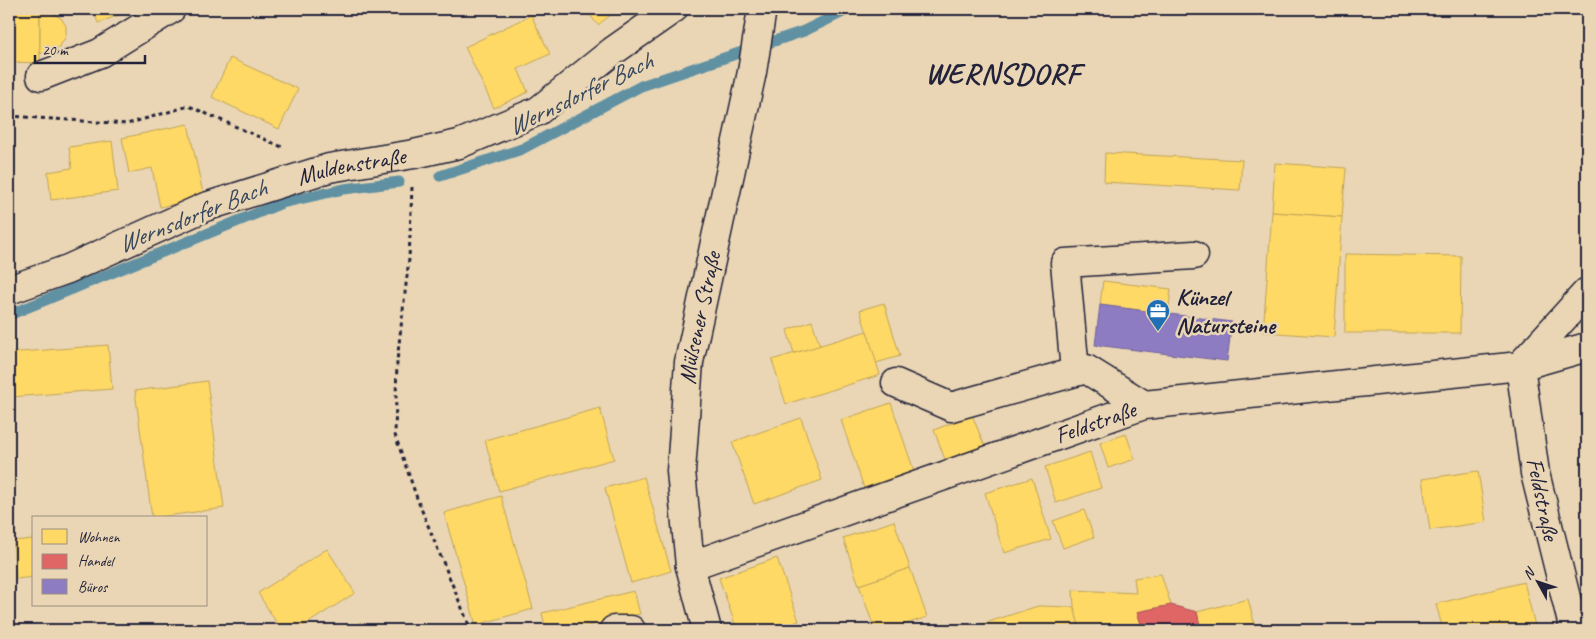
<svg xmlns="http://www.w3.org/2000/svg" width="1596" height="639" font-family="Caveat,sans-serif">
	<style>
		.homes { fill: #ffd966; stroke: #bda259 }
		.shops { fill: #e06666; stroke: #a75259 }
		.offices { fill: #8e7cc3; stroke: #6e619a }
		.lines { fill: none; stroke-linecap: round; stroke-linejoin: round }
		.stream { stroke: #6191a3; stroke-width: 11 }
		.minor-casing { stroke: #22223b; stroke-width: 31 }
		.path { stroke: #22223b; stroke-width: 3; stroke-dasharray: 4 4; stroke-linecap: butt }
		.minor { stroke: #ead6b4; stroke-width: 28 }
		.labels { text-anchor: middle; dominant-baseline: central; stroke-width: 5; stroke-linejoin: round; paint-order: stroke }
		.street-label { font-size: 24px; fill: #22223b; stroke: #ead6b4 }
		.poi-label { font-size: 24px; font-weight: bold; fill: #22223b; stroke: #ead6b4; text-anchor: start }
		.water-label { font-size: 25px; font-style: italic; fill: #37475e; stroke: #ead6b4 }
		.district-label { font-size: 29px; font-weight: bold; letter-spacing: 1px; fill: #22223b; stroke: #ead6b4 }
	</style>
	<rect width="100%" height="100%" fill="#ead6b4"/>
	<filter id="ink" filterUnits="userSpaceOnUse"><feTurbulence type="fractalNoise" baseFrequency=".02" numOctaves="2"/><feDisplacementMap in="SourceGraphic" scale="10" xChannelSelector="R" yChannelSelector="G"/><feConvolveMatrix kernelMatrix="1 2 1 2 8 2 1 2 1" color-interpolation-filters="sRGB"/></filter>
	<g filter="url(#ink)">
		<g class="homes">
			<polygon points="9,9 40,9 40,63 9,62"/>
			<polygon points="40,9 56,9 56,15 50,12 40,12"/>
			<polygon points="93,9 134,9 98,23"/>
			<polygon points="528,9 543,9 531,15"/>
			<polygon points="585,9 618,9 598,25"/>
			<polygon points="40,12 50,12 61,18 66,26 66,36 60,46 50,53 40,53"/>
			<polygon points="531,15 550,54 518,69 528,92 494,108 465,47"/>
			<polygon points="230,58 298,89 279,129 212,97"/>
			<polygon points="188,124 204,198 160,207 152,168 129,173 122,138"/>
			<polygon points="112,141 118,191 51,200 48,172 72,168 69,147"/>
			<polygon points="1105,153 1242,160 1240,190 1104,182"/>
			<polygon points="1275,163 1346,168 1342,217 1272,212"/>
			<polygon points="1272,212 1342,217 1334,337 1263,332"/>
			<polygon points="1345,254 1461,256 1460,333 1345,333"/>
			<polygon points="1103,281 1171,289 1168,314 1100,305"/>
			<polygon points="884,303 900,356 876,363 860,310"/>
			<polygon points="812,321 820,346 794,353 787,330"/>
			<polygon points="867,331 880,375 786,404 772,360"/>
			<polygon points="108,345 112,389 11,397 9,353"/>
			<polygon points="207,381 224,508 152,518 135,391"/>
			<polygon points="891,403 914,471 864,488 841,420"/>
			<polygon points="600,408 614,459 499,491 485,440"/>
			<polygon points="972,415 985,447 946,462 934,430"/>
			<polygon points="801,418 822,480 754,504 732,442"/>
			<polygon points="1126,434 1135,459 1108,468 1100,443"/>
			<polygon points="1090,452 1101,488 1056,503 1045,467"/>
			<polygon points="1478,471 1486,522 1430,530 1422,479"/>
			<polygon points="644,477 671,571 631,583 605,488"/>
			<polygon points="1032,478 1051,539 1004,553 985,493"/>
			<polygon points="501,496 533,609 476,625 444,513"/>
			<polygon points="1084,510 1094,537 1063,548 1053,521"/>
			<polygon points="894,521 910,568 859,585 843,538"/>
			<polygon points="34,539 34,577 16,579 13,541"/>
			<polygon points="327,549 355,593 297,630 281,630 258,593"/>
			<polygon points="777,558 799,621 774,630 737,630 719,578"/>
			<polygon points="910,568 927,617 888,630 875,630 859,585"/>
			<polygon points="1161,574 1171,605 1137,612 1143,630 1080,630 1074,607 1073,590 1136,593 1134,578"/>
			<polygon points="1524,582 1536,630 1443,630 1436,604"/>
			<polygon points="634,591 640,614 570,630 546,630 542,613"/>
			<polygon points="1248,599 1256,630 1201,630 1197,612"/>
			<polygon points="1038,606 1074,607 1080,630 964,630"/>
			<polygon points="361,622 366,630 349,630"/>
		</g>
		<polygon class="shops" points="1171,605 1197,612 1201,630 1143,630 1137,612"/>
		<polygon class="offices" points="1100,305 1232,322 1227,361 1095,345"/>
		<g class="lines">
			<g class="stream">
				<polyline points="440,176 522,149 641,86 804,31 849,9"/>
				<polyline points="9,315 282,203 344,189 399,182"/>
			</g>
			<g class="minor-casing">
				<g id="minor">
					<polyline points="41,76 100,53 171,9"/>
					<path id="s1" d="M9,290l59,-21 137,-62 124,-39 85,-14 45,-10 79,-33 75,-60 60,-42"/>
					<polyline points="1075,371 1065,263 1194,255"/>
					<polyline points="896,383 951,407 1086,369 1144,405"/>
					<path id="s2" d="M690,566l454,-161 376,-39 67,-74"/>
					<polyline points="614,630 631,630"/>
					<path id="s3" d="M707,630l-17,-64 -9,-95 8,-109 63,-290 10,-63"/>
					<polyline points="1574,630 1535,473 1520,366 1587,347"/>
				</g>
			</g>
			<g class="path">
				<polyline points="9,116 127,124 189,106 282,147"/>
				<polyline points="412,187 409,259 397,361 395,435 418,501 471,630"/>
			</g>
			<use href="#minor" class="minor"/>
		</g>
	</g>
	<defs>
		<g id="office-pin" transform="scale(1.25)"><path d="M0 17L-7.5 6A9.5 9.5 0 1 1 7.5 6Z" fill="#1f6fb2" stroke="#ead6b4"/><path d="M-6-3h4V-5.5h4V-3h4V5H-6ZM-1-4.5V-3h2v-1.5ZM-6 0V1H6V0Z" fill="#fff"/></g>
	</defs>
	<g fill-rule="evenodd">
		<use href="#office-pin" x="1158" y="311"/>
	</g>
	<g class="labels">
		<g class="street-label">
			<text stroke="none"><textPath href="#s1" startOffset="365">Muldenstraße</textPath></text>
			<text stroke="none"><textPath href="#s3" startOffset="316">Mülsener Straße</textPath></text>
			<text stroke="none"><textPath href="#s2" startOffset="430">Feldstraße</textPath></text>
			<text transform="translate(1543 499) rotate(78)">Feldstraße</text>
		</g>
		<g class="poi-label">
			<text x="1176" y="297">Künzel<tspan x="1176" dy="28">Natursteine</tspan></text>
		</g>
		<g class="water-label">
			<text transform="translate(580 94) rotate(-26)">Wernsdorfer Bach</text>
			<text transform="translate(192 216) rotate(-22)">Wernsdorfer Bach</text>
		</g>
		<g class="district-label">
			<text x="1003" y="73">WERNSDORF</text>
		</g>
	</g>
	<rect width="1596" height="639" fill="none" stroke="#ead6b4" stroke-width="30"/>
	<rect x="15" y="15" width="1566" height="609" fill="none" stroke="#22223b" stroke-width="2" filter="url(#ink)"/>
	<rect x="32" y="516" width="175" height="90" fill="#ead6b4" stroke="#9a8e84"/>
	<rect x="42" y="529" width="25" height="15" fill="#ffd966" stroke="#9a8e84"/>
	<text x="78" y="542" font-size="15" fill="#22223b">Wohnen</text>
	<rect x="42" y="554" width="25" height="15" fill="#e06666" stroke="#9a8e84"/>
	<text x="78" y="566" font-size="15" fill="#22223b">Handel</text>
	<rect x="42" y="579" width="25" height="15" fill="#8e7cc3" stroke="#9a8e84"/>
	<text x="78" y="592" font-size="15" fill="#22223b">Büros</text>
	<g transform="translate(1538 582) rotate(310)" stroke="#ead6b4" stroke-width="4" paint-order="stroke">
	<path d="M0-4L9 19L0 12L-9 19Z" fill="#22223b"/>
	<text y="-8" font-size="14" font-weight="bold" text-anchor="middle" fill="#22223b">N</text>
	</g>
	<path d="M35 55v8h110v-8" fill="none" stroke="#22223b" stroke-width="2.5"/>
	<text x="42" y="55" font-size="15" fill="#22223b" stroke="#ead6b4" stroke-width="4" paint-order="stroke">20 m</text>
</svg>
